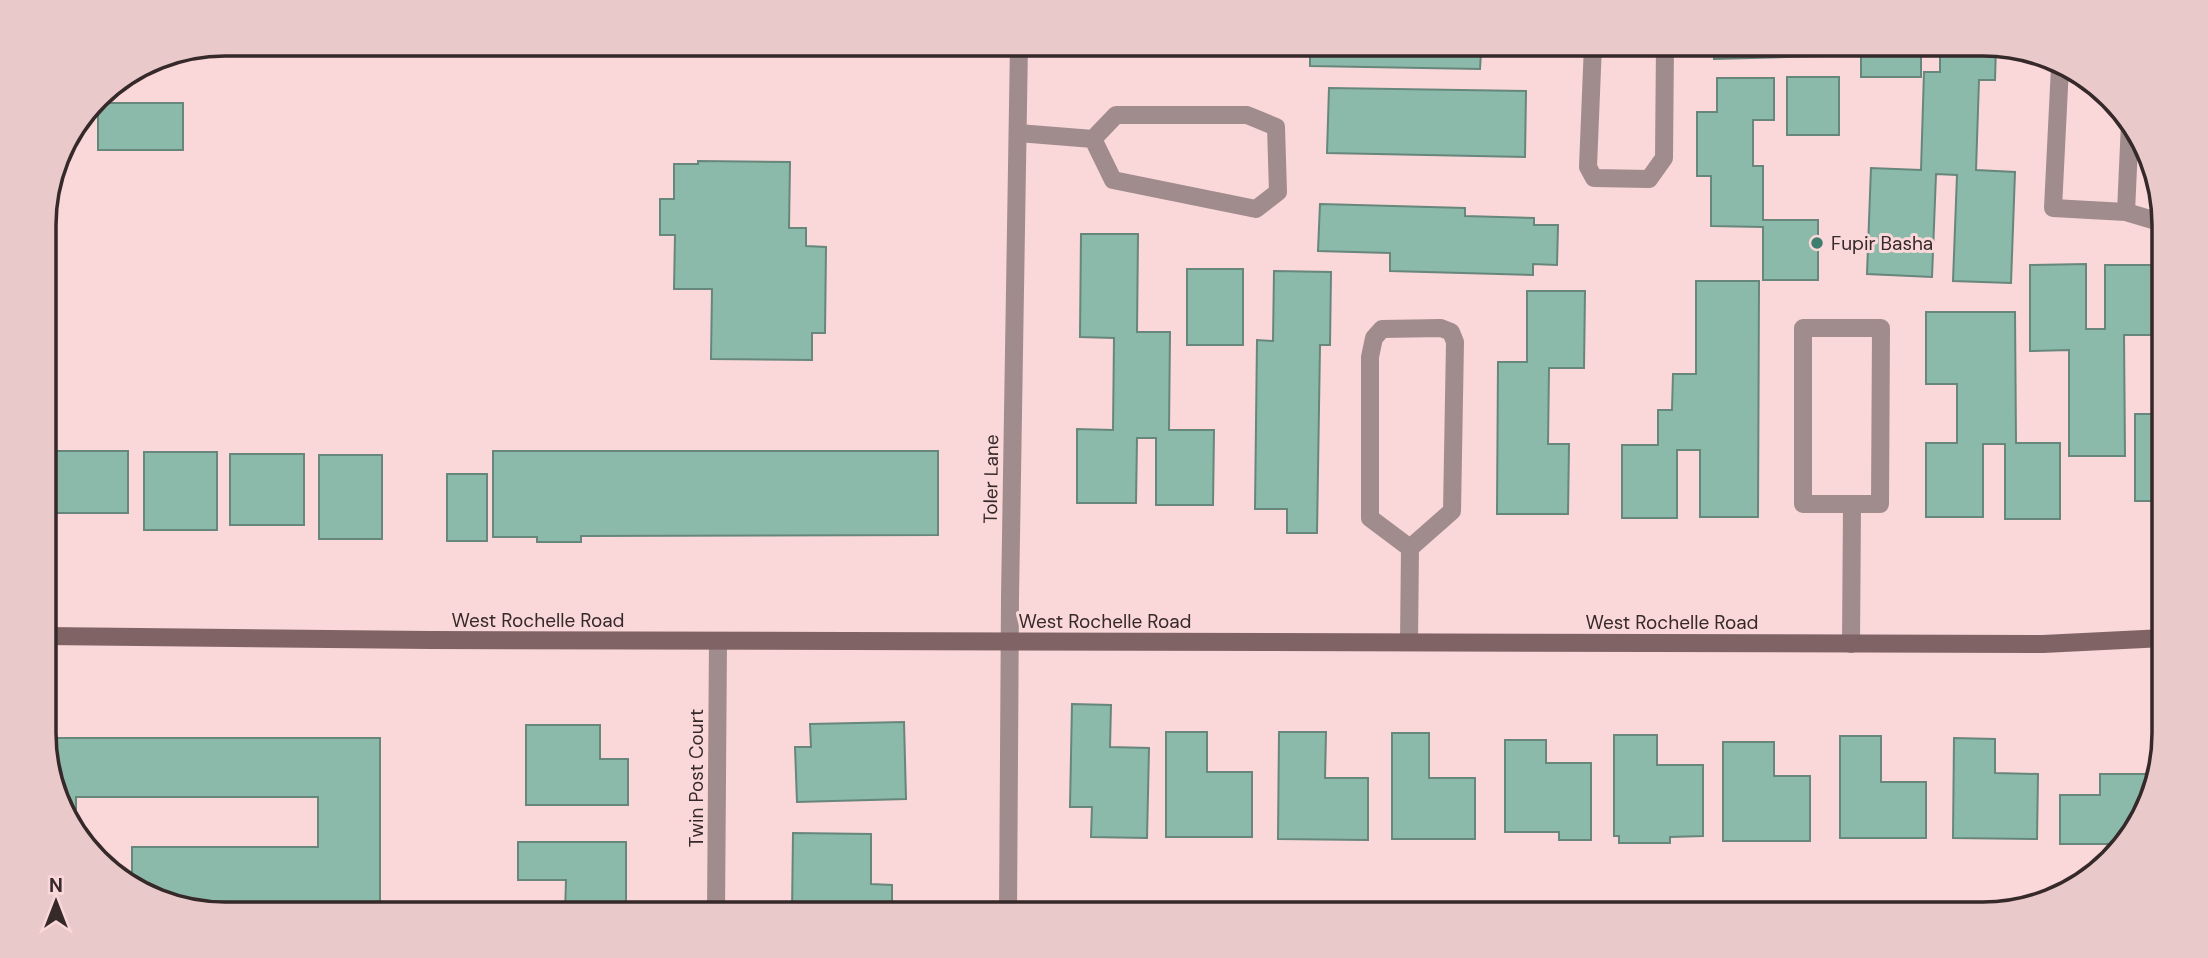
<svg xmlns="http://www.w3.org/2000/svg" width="2208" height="958" font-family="'DM Sans',sans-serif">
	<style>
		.building { fill: #8bbaab; stroke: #67867c; stroke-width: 2 }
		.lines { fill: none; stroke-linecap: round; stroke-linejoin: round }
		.service { stroke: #a08c8d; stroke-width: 18 }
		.minor { stroke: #a08c8d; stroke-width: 18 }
		.secondary { stroke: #806465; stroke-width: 18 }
		.poi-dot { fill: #3e7e6c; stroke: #fad7d8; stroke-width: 2.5 }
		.labels { text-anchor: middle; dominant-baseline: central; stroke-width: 6; stroke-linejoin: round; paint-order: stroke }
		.poi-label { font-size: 19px; fill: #36292a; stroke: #fad7d8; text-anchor: start }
		.street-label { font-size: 19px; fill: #36292a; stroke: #fad7d8 }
		.rim { fill: none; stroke: #36292a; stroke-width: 3.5 }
	</style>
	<rect width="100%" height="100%" fill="#fad7d8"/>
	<g class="building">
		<polygon points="1079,44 1299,44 1299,53 1079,50"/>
		<polygon points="1310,44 1534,44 1533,53 1481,52 1480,69 1310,66"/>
		<polygon points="1714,44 1820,44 1820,56 1714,59"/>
		<rect x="1861" y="44" width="60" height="33"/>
		<polygon points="1940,44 1983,44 1996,46 1995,80 1979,80 1976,170 2015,172 2011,283 1953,281 1957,175 1936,174 1932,277 1867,274 1871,168 1921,170 1924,72 1940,72"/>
		<rect x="1787" y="77" width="52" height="58"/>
		<polygon points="1717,78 1774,78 1774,120 1753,120 1753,166 1763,166 1763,220 1818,220 1818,280 1763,280 1763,227 1711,226 1711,176 1697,176 1697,112 1717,112"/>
		<polygon points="1329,88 1526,91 1525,157 1327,153"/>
		<rect x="98" y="103" width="85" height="47"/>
		<polygon points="698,161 790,162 789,228 806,228 806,246 826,247 825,333 812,333 812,360 711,359 712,289 674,289 675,235 660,235 660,199 674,199 674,164 698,164"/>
		<polygon points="1320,204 1465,208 1465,216 1534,218 1534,225 1558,225 1557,265 1533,264 1533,275 1390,271 1390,253 1318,251"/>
		<rect x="44" y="214" width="4" height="77"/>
		<polygon points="1081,234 1138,234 1137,332 1170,332 1169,430 1214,430 1213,505 1156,505 1156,438 1137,438 1136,503 1077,503 1077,429 1113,430 1114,338 1080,337"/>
		<polygon points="2086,264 2086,329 2105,329 2105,265 2163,265 2163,335 2124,335 2125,456 2069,456 2069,350 2030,351 2030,265"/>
		<rect x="1187" y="269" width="56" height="76"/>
		<polygon points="1274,271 1331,272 1330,345 1320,345 1317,533 1287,533 1287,509 1255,509 1257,340 1273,341"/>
		<polygon points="1696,281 1759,281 1758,517 1700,517 1700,450 1677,450 1677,518 1622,518 1622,445 1658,445 1658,410 1672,410 1673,374 1696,374"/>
		<polygon points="1527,291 1585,291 1584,368 1549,368 1548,444 1569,444 1568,514 1497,514 1498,362 1527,362"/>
		<polygon points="1926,312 2015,312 2016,443 2060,443 2060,519 2005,519 2005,444 1983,444 1983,517 1926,517 1926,443 1957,443 1957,384 1926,384"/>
		<polygon points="2135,414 2163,414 2164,501 2135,501"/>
		<rect x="53" y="451" width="75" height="62"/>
		<polygon points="493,451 938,451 938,535 581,536 581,542 537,542 537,537 493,537"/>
		<rect x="144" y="452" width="73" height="78"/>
		<rect x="230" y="454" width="74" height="71"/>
		<rect x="319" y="455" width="63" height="84"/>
		<rect x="447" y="474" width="40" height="67"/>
		<polygon points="1072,704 1111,705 1110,747 1149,748 1147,838 1091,837 1092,807 1070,807"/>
		<polygon points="904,722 906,799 797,802 795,747 811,747 810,724"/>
		<polygon points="526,725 600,725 600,759 628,759 628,805 526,805"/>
		<polygon points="1166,732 1207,732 1207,772 1252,772 1252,837 1166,837"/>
		<polygon points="1279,732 1326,732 1325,778 1368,778 1368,840 1278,839"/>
		<polygon points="1392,733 1429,733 1429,778 1475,778 1475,839 1392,839"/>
		<polygon points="1614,735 1657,735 1657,765 1703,765 1703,836 1670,837 1670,843 1619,843 1619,836 1614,836"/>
		<polygon points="1840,736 1881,736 1881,782 1926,782 1926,838 1840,838"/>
		<polygon points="45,738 380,738 380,906 187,907 156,901 132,882 132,847 318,847 318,797 76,797 76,831 45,757"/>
		<polygon points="1954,738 1995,739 1995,773 2038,774 2037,839 1953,838"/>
		<polygon points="1505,740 1546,740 1546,763 1591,763 1591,840 1559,840 1559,832 1505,832"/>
		<polygon points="1723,742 1774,742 1774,776 1810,776 1810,841 1723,841"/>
		<polygon points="2100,774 2156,774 2151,802 2116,844 2060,844 2060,795 2100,795"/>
		<polygon points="793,833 871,834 871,884 892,885 892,914 792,914"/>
		<polygon points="518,842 626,842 626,914 565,914 566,880 518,880"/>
	</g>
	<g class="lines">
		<g class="service">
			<polyline points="1593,44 1588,167 1594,178 1649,179 1664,158 1665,44"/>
			<polyline points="2065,67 2060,67 2053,208 2126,212 2163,223"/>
			<polyline points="1018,133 1093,139 1116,115 1247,115 1276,127 1278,192 1256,209 1113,180 1093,139"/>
			<polyline points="2126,212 2130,123"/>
			<polygon points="1803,328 1881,328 1880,504 1803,504"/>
			<polyline points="1409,642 1410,548 1452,511 1455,342 1451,332 1441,328 1382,329 1374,338 1370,357 1370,518 1410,548"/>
			<polyline points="1851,644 1852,504"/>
		</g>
		<g class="minor">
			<polyline points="716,914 718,642"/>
			<polyline points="1008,914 1010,598 1019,44"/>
		</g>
		<polyline class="secondary" points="45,636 430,640 2043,644 2164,638"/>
	</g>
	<circle class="poi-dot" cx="1817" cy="243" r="7"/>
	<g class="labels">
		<g class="poi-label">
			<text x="1831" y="243">Fupir Basha</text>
		</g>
		<g class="street-label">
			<text transform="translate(991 479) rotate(-89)">Toler Lane</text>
			<text x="538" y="620">West Rochelle Road</text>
			<text x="1105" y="621">West Rochelle Road</text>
			<text x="1672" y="622">West Rochelle Road</text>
			<text transform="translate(696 778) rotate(-90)">Twin Post Court</text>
		</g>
	</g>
	<path d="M0 0H2208V958H0ZM225 56H1983A169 169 0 0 1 2152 225V733A169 169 0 0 1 1983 902H225A169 169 0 0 1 56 733V225A169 169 0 0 1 225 56Z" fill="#eac9ca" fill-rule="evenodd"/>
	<path class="rim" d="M225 56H1983A169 169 0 0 1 2152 225V733A169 169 0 0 1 1983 902H225A169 169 0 0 1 56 733V225A169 169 0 0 1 225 56Z"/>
	<g transform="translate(56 902)" stroke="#fad7d8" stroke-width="5" paint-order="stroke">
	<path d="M0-5L12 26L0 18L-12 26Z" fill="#36292a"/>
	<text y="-10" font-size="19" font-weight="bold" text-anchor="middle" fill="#36292a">N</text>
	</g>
</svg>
